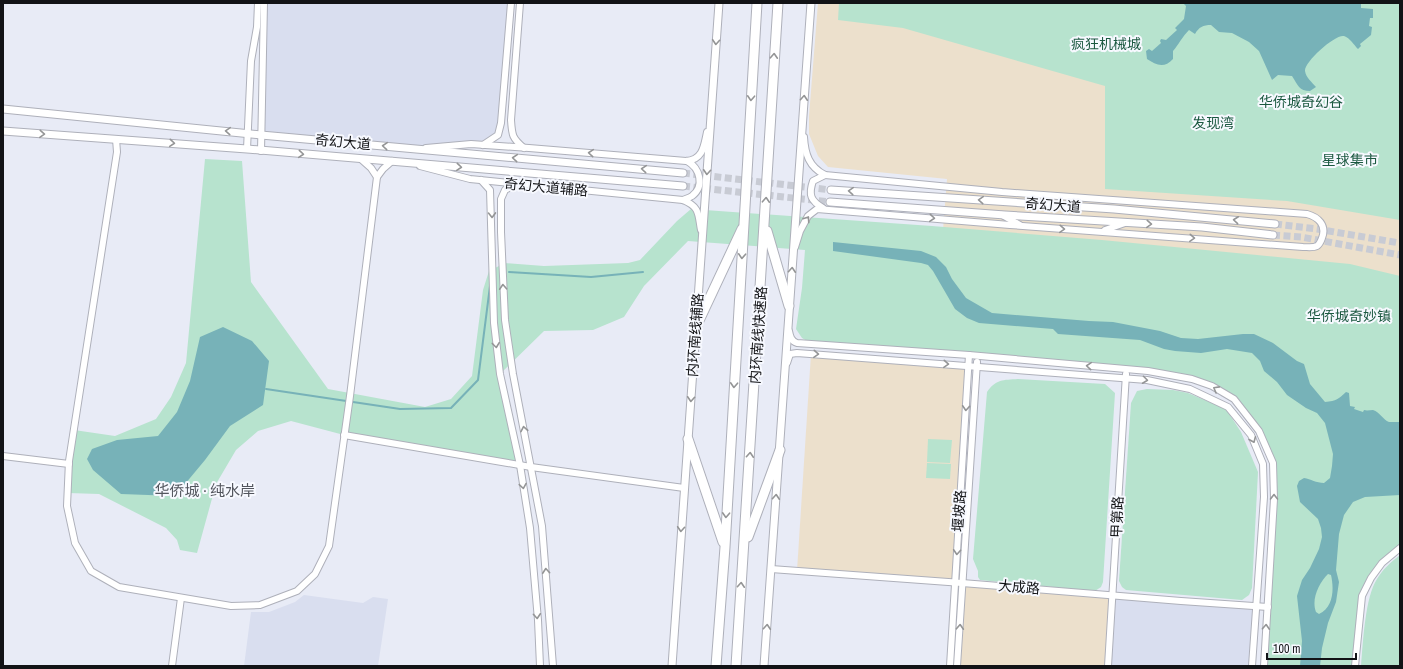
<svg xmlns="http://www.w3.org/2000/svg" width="1403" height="669" font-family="'Archivo Narrow','Noto Sans SC',sans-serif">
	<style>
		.commercial { fill: #ece0cc }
		.built { fill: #d9deef }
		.green { fill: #b7e3ce }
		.water { fill: #77b2b8; fill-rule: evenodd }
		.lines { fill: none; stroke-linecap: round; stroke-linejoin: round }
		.stream { stroke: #77b2b8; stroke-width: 2 }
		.major-tunnel { stroke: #c8cbd4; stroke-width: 7; stroke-dasharray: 7 3.5; stroke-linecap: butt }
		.minor-casing { stroke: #aeb0ba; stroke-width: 8 }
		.major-casing { stroke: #aeb0ba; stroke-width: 9 }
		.highway-casing { stroke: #aeb0ba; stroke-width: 11 }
		.minor { stroke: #fff; stroke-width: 6 }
		.major { stroke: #fff; stroke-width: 7 }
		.highway { stroke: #fff; stroke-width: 9 }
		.oneway { stroke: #949596 }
		.labels { text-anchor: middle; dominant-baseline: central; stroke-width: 4; stroke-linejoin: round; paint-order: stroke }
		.park-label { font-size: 14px; fill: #1b5840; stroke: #f7f9ff }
		.street-label { font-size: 14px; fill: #121316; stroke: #f7f9ff }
		.neighbourhood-label { font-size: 15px; fill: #53565e; stroke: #f7f9ff }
	</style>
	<rect width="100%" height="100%" fill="#e8ebf6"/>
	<g class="commercial">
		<polygon points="818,3 1400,3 1400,544 1364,421 943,230 947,179 828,167 818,156 809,134 809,116"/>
		<polygon points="811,354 969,366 955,582 797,571"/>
		<polygon points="962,583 1112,595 1108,666 957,666"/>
	</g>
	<g class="built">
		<polygon points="264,3 511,3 498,135 482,145 414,149 261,135"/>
		<polygon points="304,595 363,603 373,597 388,599 378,666 244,666 251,612 269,612 295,602"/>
		<polygon points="1112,595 1256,607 1252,666 1108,666"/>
	</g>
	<g class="green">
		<polygon points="839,3 1400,3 1400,220 1287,201 1105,189 1105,86 903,28 838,20"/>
		<polygon points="205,159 242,161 251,282 328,389 425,407 451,399 472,376 483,290 489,271 505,263 544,266 628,263 640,260 677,221 691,209 932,226 1102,240 1350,264 1400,276 1400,548 1382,563 1362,596 1355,666 1264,666 1273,463 1259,431 1234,399 1212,386 1172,375 807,341 802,338 796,329 802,288 805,250 688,241 644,286 624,317 593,330 544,331 500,374 520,465 344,435 291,421 258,431 236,450 216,484 197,553 180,550 177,540 166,528 99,494 68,493 74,430 115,436 156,419 171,397 186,363"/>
		<path d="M1018,379l87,5 10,9 -12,189 -2,5 -6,4 -115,-11 -2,-3v-6l-5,-12 14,-167c9,-13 16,-12 31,-13z"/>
		<polygon points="1147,389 1173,390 1188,393 1226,409 1241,432 1258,472 1252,588 1249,595 1242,600 1126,590 1122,587 1119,581 1131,403 1137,391"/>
		<polygon points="928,439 952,440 950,463 927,462"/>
		<polygon points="927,463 951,464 950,479 926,478"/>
		<path d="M1400,555v111h-39c2,-23 4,-69 16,-87 6,-10 14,-17 23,-24z"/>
	</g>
	<g class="water">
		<path d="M1183,3h178v5l12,1v9h-3l-1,8 3,1 -1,8 -11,9 1,2 -3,3c-4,-4 -8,-11 -14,-13 -9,-2 -40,26 -39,35 1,7 7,11 11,16l-6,4c-11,0 -12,-6 -18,-15l-14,-1 -6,5 -13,-29 -10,-9 -17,-9 -13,-1 -8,-7c-8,0 -12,2 -16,9l-6,-4c-7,7 -10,14 -16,21v8c-9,10 -17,6 -26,0l-1,-8 3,-2 3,2 9,-8 -1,-2 1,-2 5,1 11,-10 -2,-2 9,-9 2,-13z"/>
		<path d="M833,242l88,9 15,6 10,10 6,12 14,19 26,15 97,8 24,1 47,9 21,7 17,1 45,-5h11l19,9 24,18 7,3 6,20 15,18c12,-1 13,-3 21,-10l3,1 1,13 5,1 -1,2 9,3 1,-2c3,1 6,0 9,0 7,2 10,10 16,12 3,0 7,0 10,0l1,-7v80l-35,2 -12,5 -9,13 -5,19 -3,36 3,12 -3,20 -8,21 -6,25 -2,18h-20l2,-25 -5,-45 5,-16 8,-12 9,-19 3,-12 -1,-9 -3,-9 -18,-17 -3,-16 2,-5 5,-3c7,1 12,5 20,5l6,-5 2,-12 1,-12 -8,-31 -8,-10 -11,-5 -19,-13 -10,-13 -13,-11 -4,-10 -8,-8 -25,-4 -26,4 -26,-2 -11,-2 -24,-9 -82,-6 -5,-5 -74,-6 -12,-5 -12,-9 -22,-38 -5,-6 -7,-2 -88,-12zM1328,574l3,1c3,13 3,32 -12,39l-3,-2c-5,-13 3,-29 12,-38z"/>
		<polygon points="223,327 252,341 269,361 263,405 230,426 205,460 175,496 121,494 93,470 87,459 92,449 117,440 158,436 177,412 190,381 200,337"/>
	</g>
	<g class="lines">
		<g class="stream">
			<polyline points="509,272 591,277 643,272"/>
			<polyline points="266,389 400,409 451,408 478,380 490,286"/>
		</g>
		<g class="major-tunnel">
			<polyline points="683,173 831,190"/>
			<polyline points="683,186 830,202"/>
			<polyline points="1275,224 1317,229 1400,243"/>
			<polyline points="1273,235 1301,237 1400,255"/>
		</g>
		<g class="minor-casing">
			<g id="minor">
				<path d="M520,3l-9,117c1,15 1,18 13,28"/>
				<polyline points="116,139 117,152 69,461 67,506 75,543 91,571 119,587 231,606 260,605 297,591 315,574 329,546 350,396 377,177 383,169 392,161"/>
				<polyline points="483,145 498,135 501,123 511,3"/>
				<path d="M426,148l45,-4 58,4 157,13c17,-1 18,-15 21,-29"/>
				<polyline points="247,149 251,61 257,27 258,3"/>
				<polyline points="261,151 264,3"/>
				<polyline points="362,160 371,168 377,177"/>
				<path d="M420,166l50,13 213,21c17,7 15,14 18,30"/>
				<polyline points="481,180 490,190 494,323 500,374 520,465 530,528 538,620 540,666"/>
				<polyline points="516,184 505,190 501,199 501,232 505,320 513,374 542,526 553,666"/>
				<path d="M683,200c2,-1 6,-2 9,-4 13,-10 8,-28 -5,-35"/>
				<path d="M823,208c-12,-7 -15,-13 -10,-27l12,-6"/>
				<polyline points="1002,215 1020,225"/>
				<polyline points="1105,230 1125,223"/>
				<path d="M795,247l5,-16 8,-15 9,-7 193,16 293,22c5,0 10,1 14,-1 3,-2 4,-5 5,-8 5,-13 -4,-21 -15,-24l-305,-22 -177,-17c-16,-8 -20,-21 -21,-38"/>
				<path d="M789,331c1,5 2,10 8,12l172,12 179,16 44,8 20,7 22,13 25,32 14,32 1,36 -10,167"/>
				<polyline points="787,363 790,354 797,353 1147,380 1190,389 1228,407 1251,435 1263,464 1264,497 1252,666"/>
				<polyline points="344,435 531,467 684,488"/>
				<polyline points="3,456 69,464"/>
				<polyline points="771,569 962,583 1181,601 1268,607"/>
				<polyline points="172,666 181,598"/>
				<polyline points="950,666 969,355"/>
				<polyline points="957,666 977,362"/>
				<polyline points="1108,666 1126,374"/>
				<polyline points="1355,666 1362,596 1371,578 1382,563 1400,548"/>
			</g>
		</g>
		<g class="major-casing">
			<g id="major">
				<polyline points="3,109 261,135 683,173"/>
				<polyline points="3,131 247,149 683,186"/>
				<polyline points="831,190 1114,209 1275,224"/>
				<polyline points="830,202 1005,215 1202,227 1273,235"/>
				<polyline points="672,666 719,3"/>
				<polyline points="764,666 811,3"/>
			</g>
		</g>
		<g class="highway-casing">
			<g id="highway">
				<polyline points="767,231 789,306"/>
				<polyline points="696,327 742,229"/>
				<polyline points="688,439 723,542"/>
				<polyline points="748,537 780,450"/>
				<polyline points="716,666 725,547 757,3"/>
				<polyline points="736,666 778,3"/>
			</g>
		</g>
		<use href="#minor" class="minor"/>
		<use href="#major" class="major"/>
		<use href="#highway" class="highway"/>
	</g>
	<defs><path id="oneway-chevron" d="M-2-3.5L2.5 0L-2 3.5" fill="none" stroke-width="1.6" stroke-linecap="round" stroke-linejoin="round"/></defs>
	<g class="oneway">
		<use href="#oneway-chevron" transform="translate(716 42) rotate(94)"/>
		<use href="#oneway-chevron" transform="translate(774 56) rotate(-87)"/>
		<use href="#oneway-chevron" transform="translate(751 98) rotate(93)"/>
		<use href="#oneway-chevron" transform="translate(804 98) rotate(-86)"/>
		<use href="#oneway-chevron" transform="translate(228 131) rotate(-176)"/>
		<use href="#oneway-chevron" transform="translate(42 134) rotate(4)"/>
		<use href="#oneway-chevron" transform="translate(172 143) rotate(5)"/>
		<use href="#oneway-chevron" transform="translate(385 146) rotate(-175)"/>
		<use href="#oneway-chevron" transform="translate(591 153) rotate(-175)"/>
		<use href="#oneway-chevron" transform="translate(301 154) rotate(5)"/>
		<use href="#oneway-chevron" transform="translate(515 158) rotate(-175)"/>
		<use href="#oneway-chevron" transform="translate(459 167) rotate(5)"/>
		<use href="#oneway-chevron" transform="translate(644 169) rotate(-175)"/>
		<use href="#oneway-chevron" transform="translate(707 172) rotate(94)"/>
		<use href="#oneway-chevron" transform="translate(851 191) rotate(-176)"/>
		<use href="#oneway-chevron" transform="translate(766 200) rotate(-87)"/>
		<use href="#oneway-chevron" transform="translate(981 200) rotate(-176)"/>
		<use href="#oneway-chevron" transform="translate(492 215) rotate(89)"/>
		<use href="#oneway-chevron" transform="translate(932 218) rotate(5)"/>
		<use href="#oneway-chevron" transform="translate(807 219) rotate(-56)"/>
		<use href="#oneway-chevron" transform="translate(1236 220) rotate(-174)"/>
		<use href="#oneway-chevron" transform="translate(1149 224) rotate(4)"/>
		<use href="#oneway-chevron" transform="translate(1062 229) rotate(4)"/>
		<use href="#oneway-chevron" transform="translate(1192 238) rotate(4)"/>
		<use href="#oneway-chevron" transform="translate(742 256) rotate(93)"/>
		<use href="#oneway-chevron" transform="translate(792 270) rotate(-86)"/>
		<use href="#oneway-chevron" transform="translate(503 287) rotate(-93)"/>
		<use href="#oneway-chevron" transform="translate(496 345) rotate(83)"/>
		<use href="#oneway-chevron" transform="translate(816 354) rotate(4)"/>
		<use href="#oneway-chevron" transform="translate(946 364) rotate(4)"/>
		<use href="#oneway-chevron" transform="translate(1089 366) rotate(-175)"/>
		<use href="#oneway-chevron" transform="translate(1145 380) rotate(7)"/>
		<use href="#oneway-chevron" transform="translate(734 385) rotate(93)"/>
		<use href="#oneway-chevron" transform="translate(1216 389) rotate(-151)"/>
		<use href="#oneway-chevron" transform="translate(691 399) rotate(94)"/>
		<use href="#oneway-chevron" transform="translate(966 408) rotate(94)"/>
		<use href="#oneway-chevron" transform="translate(524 429) rotate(-101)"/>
		<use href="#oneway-chevron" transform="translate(1253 440) rotate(67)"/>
		<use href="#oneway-chevron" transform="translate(750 455) rotate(-86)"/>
		<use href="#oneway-chevron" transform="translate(523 486) rotate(81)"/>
		<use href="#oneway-chevron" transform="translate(776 497) rotate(-86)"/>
		<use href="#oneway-chevron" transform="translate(1274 497) rotate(-90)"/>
		<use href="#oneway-chevron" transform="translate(726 515) rotate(93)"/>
		<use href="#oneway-chevron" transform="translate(681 529) rotate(94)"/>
		<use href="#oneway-chevron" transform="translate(957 552) rotate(94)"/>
		<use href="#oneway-chevron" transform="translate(546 571) rotate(-95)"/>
		<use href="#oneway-chevron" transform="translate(741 585) rotate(-86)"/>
		<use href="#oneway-chevron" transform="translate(537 616) rotate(86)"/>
		<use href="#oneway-chevron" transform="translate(767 627) rotate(-86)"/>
		<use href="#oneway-chevron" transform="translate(960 627) rotate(-87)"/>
		<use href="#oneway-chevron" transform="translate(1266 627) rotate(-87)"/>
	</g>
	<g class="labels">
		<g class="park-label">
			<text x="1106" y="44">疯狂机械城</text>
			<text x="1301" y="102">华侨城奇幻谷</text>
			<text x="1213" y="123">发现湾</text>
			<text x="1350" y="160">星球集市</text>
			<text x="1349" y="316">华侨城奇妙镇</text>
		</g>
		<g class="street-label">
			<text transform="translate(343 142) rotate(5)">奇幻大道</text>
			<text transform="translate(546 187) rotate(5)">奇幻大道辅路</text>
			<text transform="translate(1053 205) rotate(4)">奇幻大道</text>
			<text transform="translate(695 335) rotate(-86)">内环南线辅路</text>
			<text transform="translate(758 335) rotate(-86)">内环南线快速路</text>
			<text transform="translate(959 511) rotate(-86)">堰坡路</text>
			<text transform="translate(1117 517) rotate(-87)">甲第路</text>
			<text transform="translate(1019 587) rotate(5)">大成路</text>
		</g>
		<g class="neighbourhood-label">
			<text x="205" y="490">华侨城 · 纯水岸</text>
		</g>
	</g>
	<rect width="1403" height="669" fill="none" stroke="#121316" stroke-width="8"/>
	<path d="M1267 653v6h89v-6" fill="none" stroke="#121316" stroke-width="2"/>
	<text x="1273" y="653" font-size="12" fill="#121316" stroke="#f7f9ff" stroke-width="3" paint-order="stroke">100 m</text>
</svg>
